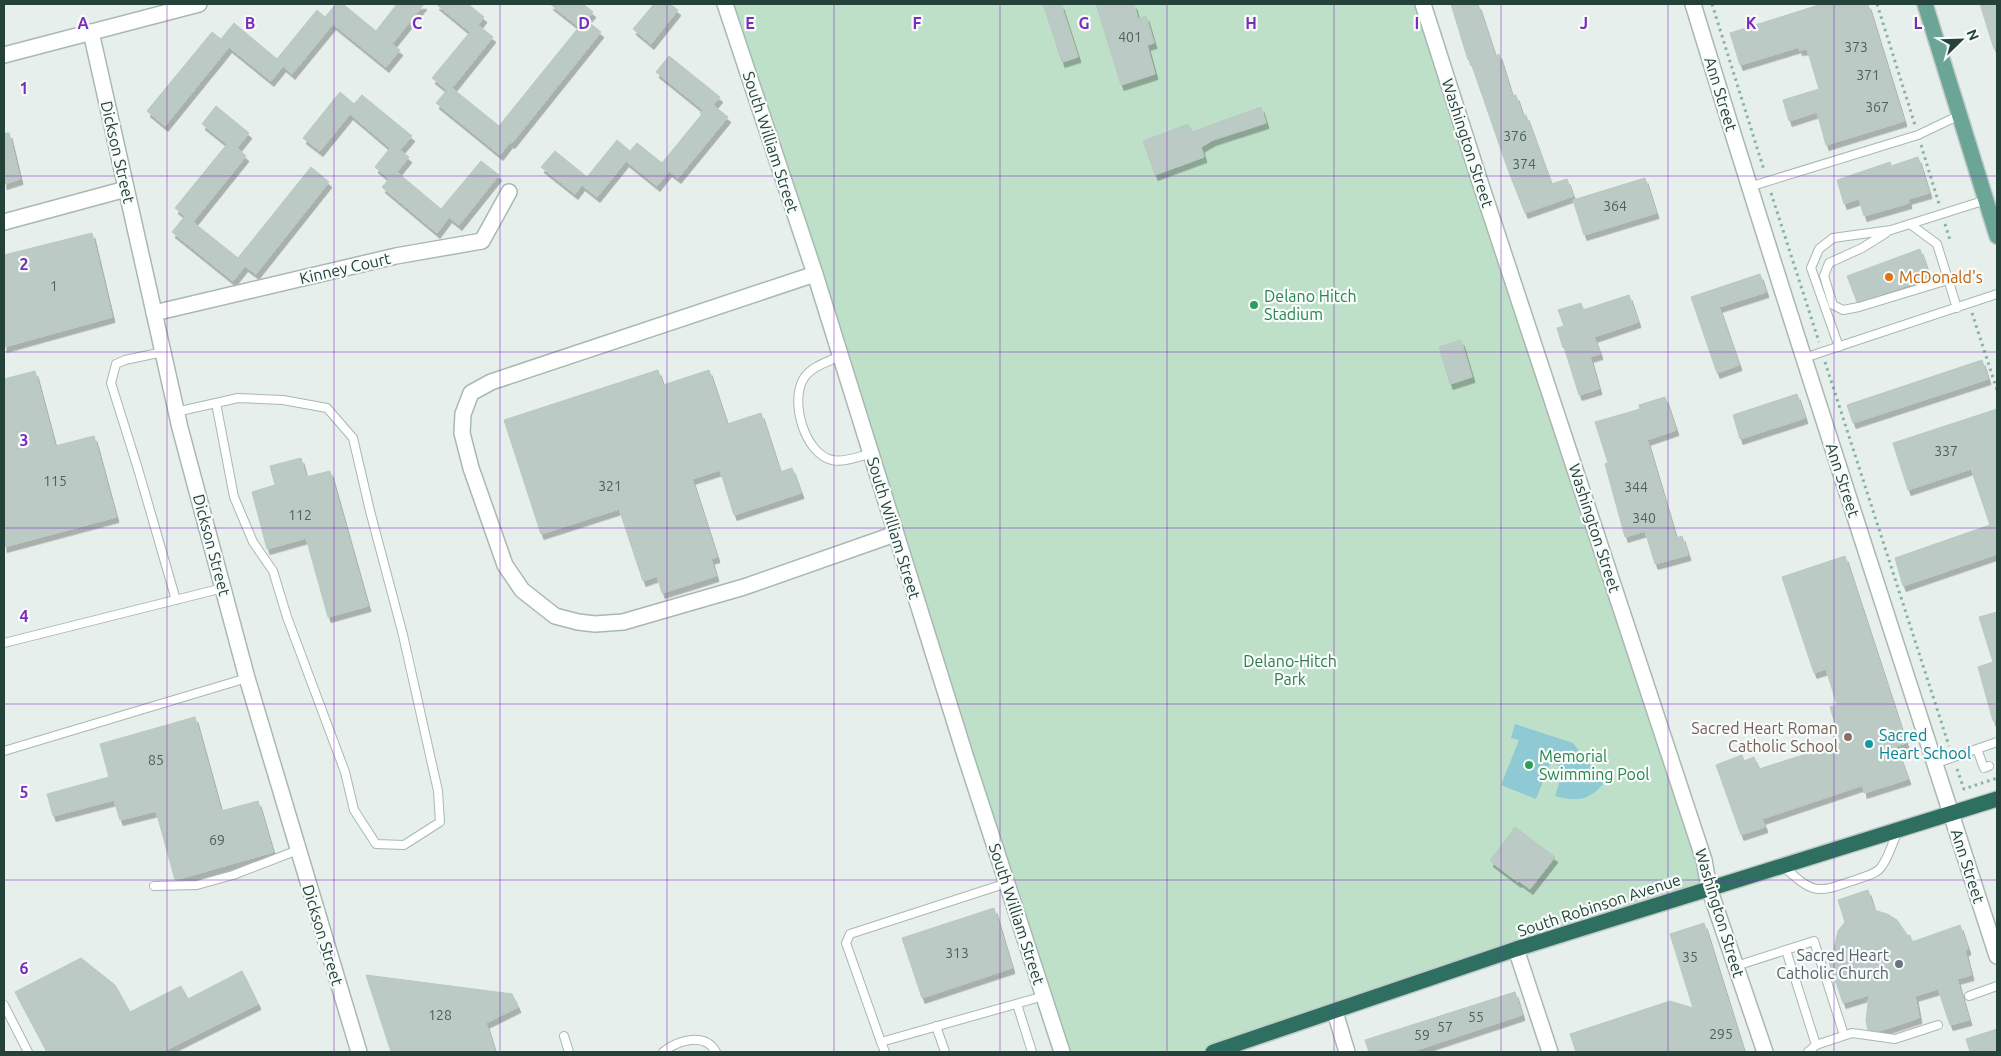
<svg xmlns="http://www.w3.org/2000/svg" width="2001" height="1056" font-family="Ubuntu,sans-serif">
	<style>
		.green { fill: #bfe0c8 }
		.water { fill: #8ec9d4 }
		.building { fill: #bbcac4; stroke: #b8c9c2; filter: url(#shadow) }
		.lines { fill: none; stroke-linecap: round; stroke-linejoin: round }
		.lane-casing { stroke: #a8b8b2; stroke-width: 10 }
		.street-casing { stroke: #a8b8b2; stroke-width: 18 }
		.primary-casing { stroke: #c2cac8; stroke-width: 18 }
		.highway-casing { stroke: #c2cac8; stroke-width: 18 }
		.path { stroke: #86b3a5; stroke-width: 3; stroke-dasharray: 2.5 4; stroke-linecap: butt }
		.lane { stroke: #fff; stroke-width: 8 }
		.street { stroke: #fff; stroke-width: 15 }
		.primary { stroke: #6aa596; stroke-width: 15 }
		.highway { stroke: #2f6f62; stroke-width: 15 }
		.grid { fill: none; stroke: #7b2cbf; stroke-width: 1; stroke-opacity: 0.55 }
		.food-dot { fill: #e8710a; stroke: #f7fbf9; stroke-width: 2 }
		.leisure-dot { fill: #2e9e5b; stroke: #f7fbf9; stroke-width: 2 }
		.education-dot { fill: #8d6e63; stroke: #f7fbf9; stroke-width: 2 }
		.culture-dot { fill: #0f9aa8; stroke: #f7fbf9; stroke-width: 2 }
		.worship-dot { fill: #6b7280; stroke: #f7fbf9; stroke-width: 2 }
		.labels { text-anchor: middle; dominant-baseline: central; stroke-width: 4.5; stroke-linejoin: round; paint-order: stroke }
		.number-label { font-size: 14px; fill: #4a645c }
		.street-label { font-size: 16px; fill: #24423a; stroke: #f7fbf9 }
		.food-label { font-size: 16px; fill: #c56008; stroke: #f7fbf9; text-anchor: start }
		.leisure-label { font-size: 16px; fill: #27864d; stroke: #f7fbf9; text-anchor: start }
		.park-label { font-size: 16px; fill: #2d7a4b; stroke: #f7fbf9 }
		.education-label { font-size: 16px; fill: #785e54; stroke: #f7fbf9; text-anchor: end }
		.culture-label { font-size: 16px; fill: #0d838f; stroke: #f7fbf9; text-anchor: start }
		.worship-label { font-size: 16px; fill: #5b616d; stroke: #f7fbf9; text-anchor: end }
		.grid-label { font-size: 16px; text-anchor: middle; font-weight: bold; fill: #7b2cbf; stroke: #f7fbf9; stroke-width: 4.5; stroke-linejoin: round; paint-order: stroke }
	</style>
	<defs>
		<filter id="shadow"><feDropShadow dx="3" dy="5.5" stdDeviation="0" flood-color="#0004"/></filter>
	</defs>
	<rect width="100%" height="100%" fill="#e6efeb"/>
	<polygon class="green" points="724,4 1423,4 1709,888 1214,1052 1064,1052"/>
	<path class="water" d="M1515,724l58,19 31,40c-15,18 -27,19 -49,13l9,-28 -13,-6 -15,37 -35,-14 18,-45 -8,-2z"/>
	<g class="building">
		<polygon points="336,4 343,4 376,31 397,4 424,4 392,44 400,50 386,67 333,24 292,74 283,66 271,81 229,47 165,126 147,111 212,32 221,39 234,23 277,59 317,10 325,17"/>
		<polygon points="436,4 468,4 484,17 478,25 493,37 452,88 499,126 579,27 550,4 583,4 593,12 586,20 601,32 512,143 510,142 500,155 436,103 447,90 432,78 470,32"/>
		<polygon points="654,4 670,4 678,10 651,44 633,29"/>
		<polygon points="1043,4 1061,4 1078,57 1062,62"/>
		<polygon points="1096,4 1134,4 1138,19 1146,16 1154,43 1147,45 1155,74 1121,85"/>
		<polygon points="1451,4 1478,4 1495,56 1499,54 1512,96 1516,95 1523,116 1526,115 1551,184 1567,179 1573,196 1525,213 1507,167 1470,60 1468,60"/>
		<polygon points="1822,4 1868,4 1904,121 1826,145 1817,112 1789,121 1783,100 1819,89 1807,49 1799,50 1799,47 1740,65 1730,33"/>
		<polygon points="1980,4 1997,4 1997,48 1994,49"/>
		<polygon points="669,56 720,97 713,105 728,117 678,178 669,171 657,186 626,161 597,197 582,185 575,194 541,167 555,151 587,177 617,140 630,151 637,143 662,163 702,114 700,113 703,110 656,72"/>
		<polygon points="340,92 354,104 362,95 412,136 400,150 409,157 397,172 441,209 481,161 499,175 459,225 449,217 437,233 382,187 389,179 375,167 390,148 350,114 320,151 303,138"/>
		<polygon points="216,106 249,133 237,148 246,156 193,222 238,258 311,167 329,182 256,274 245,266 233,281 172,232 185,216 175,208 227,144 202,124"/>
		<polygon points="1261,107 1266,123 1213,140 1201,147 1204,157 1155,175 1143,141 1188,124 1192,132"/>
		<polygon points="4,133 9,133 20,179 4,184"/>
		<polygon points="1918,157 1929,193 1908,199 1909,203 1864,216 1859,199 1844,204 1837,180 1890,162 1891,166"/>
		<polygon points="1645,178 1656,213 1584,235 1573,200"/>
		<polygon points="92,233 112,317 4,347 4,255"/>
		<polygon points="1920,249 1930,278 1857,302 1847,276"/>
		<polygon points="1760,274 1766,292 1719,307 1739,365 1717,373 1691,297"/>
		<polygon points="1629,295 1638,322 1594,337 1600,354 1590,357 1599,389 1579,395 1564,347 1563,348 1557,328 1564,326 1558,310 1581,303 1583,310"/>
		<polygon points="1461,340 1472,377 1450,384 1439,347"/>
		<polygon points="1982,360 1988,379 1853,423 1847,405"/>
		<polygon points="658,370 663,385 709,370 727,424 761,413 780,472 792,468 801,493 734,515 720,470 692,479 717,557 711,559 716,576 662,593 657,576 643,581 619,509 541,534 504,420"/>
		<polygon points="35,371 55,446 94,436 116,517 4,547 4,379"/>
		<polygon points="1797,394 1805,418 1740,439 1733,415"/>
		<polygon points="1665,397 1676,430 1647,440 1676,538 1682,536 1688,555 1655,564 1645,531 1625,537 1605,464 1608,463 1595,422 1640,409 1639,405"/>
		<polygon points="1997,409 1997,554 1903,586 1895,558 1990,525 1971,469 1908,490 1893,443"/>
		<polygon points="301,458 306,477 330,471 368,606 328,617 306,538 267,549 252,492 275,485 270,466"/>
		<polygon points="1845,556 1906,743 1896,746 1908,779 1864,793 1863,785 1762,819 1765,827 1741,835 1716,765 1742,755 1744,761 1754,757 1759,769 1841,743 1830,707 1837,705 1826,669 1814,673 1782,577"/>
		<polygon points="1997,612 1997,720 1993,721 1978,667 1993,662 1979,617"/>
		<polygon points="195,717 221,811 258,801 273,852 175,880 156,811 120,820 114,800 53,816 47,794 109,777 100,744"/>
		<polygon points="1515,827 1555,857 1530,889 1519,881 1518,882 1490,861"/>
		<polygon points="1868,890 1874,910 1887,914 1897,920 1908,936 1910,935 1912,942 1960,925 1968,949 1965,951 1971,975 1957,979 1969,1020 1950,1025 1938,989 1915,996 1919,1018 1879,1031 1868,1030 1866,1021 1869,995 1843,1003 1829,962 1837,959 1834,949 1838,931 1845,922 1838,900"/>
		<polygon points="994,908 1012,968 922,998 902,938"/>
		<polygon points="1704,923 1744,1052 1576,1052 1570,1034 1670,1001 1693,1008 1670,934"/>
		<polygon points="81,958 115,985 130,1012 181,986 188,999 242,971 258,1004 162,1052 47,1052 15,992"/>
		<polygon points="366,975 512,994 518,1007 486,1023 495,1052 391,1052"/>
		<polygon points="1515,992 1522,1015 1410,1052 1369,1052 1365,1040"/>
		<polygon points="1997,1029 1997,1052 1970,1052 1966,1039"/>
	</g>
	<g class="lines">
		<g class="lane-casing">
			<g id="lane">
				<polyline points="1749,187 1918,135 1960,115"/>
				<polyline points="1910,224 1986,200"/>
				<polyline points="1886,233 1862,248 1829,263 1824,276 1833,305 1843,310 1859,307 1948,280"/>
				<polyline points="1839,347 1811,268 1819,249 1833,238 1891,230 1910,224 1937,244 1957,308"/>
				<polyline points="163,352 125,360 116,364 111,383 138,469 176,600"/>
				<path d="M840,356c-12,6 -28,10 -36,22 -15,23 1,76 28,82 12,3 27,-4 38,-6"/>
				<polyline points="1804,358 1997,294"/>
				<polyline points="176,412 238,398 283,400 327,408 353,438 370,511 403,635 438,791 440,822 404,845 376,844 354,810 345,772 287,617 273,571 253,542 234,497 216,403"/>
				<polyline points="4,643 223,588"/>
				<polyline points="1977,749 1984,768 1989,766"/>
				<polyline points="4,751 247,678"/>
				<polyline points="1934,764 1997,742"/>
				<path d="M1782,865c33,31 35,28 76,14 8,-3 19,-5 24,-13 7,-10 11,-24 16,-36"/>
				<polyline points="1007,883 850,934 846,943 881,1042 1044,996"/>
				<polyline points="154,886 197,885 233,875 298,850"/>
				<polyline points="1786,950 1816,1045"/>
				<polyline points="1736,966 1814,941 1844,1035"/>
				<polyline points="1969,996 1997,986"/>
				<polyline points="1017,1004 1032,1052"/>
				<polyline points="4,1005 28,1052"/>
				<polyline points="936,1026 945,1052"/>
				<polyline points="564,1036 569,1052"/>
				<polyline points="881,1042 885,1052"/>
				<path d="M663,1052c15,-12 42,-20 53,0"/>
				<polyline points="1808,1052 1816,1045 1852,1033 1895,1039 1938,1025"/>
			</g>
		</g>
		<g class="street-casing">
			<g id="street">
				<polyline points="725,4 815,274 966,758 1062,1052"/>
				<polyline points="1423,4 1479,179 1704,860 1709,888 1765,1052"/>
				<path d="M1693,4c97,318 202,635 304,952"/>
				<polyline points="91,32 180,428 247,678 359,1052"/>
				<polyline points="4,55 199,4"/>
				<polyline points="4,222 126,189"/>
				<polyline points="815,274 491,382 471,393 463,414 462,433 471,468 505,565 522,590 555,616 578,622 595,624 623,622 744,587 895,534"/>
				<polyline points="154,313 396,256 482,241 509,192"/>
				<polyline points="1516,949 1550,1052"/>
				<polyline points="1335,1012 1347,1052"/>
			</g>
		</g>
		<g class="primary-casing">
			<polyline id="primary" points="1925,4 1997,236"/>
		</g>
		<g class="highway-casing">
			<polyline id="highway" points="1213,1052 1516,949 1997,799"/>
		</g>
		<g class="path">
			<polyline points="1712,4 1764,170"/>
			<polyline points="1877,4 1915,125"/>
			<polyline points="1921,145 1939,204"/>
			<polyline points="1771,193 1819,342"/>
			<polyline points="1945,224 1950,240"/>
			<polyline points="1972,313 1997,390"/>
			<polyline points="1825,362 1949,746"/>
			<polyline points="1957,769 1964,789 1997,778"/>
		</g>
		<use href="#lane" class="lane"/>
		<use href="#street" class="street"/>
		<use href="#primary" class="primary"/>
		<use href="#highway" class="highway"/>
	</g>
	<path class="grid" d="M167,4v1048M334,4v1048M500,4v1048M667,4v1048M834,4v1048M1000,4v1048M1167,4v1048M1334,4v1048M1501,4v1048M1668,4v1048M1834,4v1048M4,176h1993M4,352h1993M4,528h1993M4,704h1993M4,880h1993"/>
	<circle class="food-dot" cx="1889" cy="277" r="5"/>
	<g class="leisure-dot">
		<circle cx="1254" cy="305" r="5"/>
		<circle cx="1529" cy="765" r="5"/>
	</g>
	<circle class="education-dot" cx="1848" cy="737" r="5"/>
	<circle class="culture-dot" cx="1869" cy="744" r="5"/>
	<circle class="worship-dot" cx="1899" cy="964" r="5"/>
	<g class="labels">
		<g class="number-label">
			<text x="1130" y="37">401</text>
			<text x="1856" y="47">373</text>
			<text x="1868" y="75">371</text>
			<text x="1877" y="107">367</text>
			<text x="1515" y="136">376</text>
			<text x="1524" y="164">374</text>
			<text x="1615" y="206">364</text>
			<text x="54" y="286">1</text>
			<text x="1946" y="451">337</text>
			<text x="55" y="481">115</text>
			<text x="610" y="486">321</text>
			<text x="1636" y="487">344</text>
			<text x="300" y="515">112</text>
			<text x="1644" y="518">340</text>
			<text x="156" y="760">85</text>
			<text x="217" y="840">69</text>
			<text x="957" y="953">313</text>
			<text x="1690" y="957">35</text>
			<text x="440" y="1015">128</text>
			<text x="1476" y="1017">55</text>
			<text x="1445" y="1027">57</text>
			<text x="1721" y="1034">295</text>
			<text x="1422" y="1035">59</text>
		</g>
		<g class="street-label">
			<text transform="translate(1721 94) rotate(73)">Ann Street</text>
			<text transform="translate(771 142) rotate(72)">South William Street</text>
			<text transform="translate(1468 143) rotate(72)">Washington Street</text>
			<text transform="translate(118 152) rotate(77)">Dickson Street</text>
			<text transform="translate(345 268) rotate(-13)">Kinney Court</text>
			<text transform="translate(1843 480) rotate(72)">Ann Street</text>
			<text transform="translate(894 528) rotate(73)">South William Street</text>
			<text transform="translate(1595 528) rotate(72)">Washington Street</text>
			<text transform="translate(212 545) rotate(75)">Dickson Street</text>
			<text transform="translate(1968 866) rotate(72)">Ann Street</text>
			<text transform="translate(1599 905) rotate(-18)">South Robinson Avenue</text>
			<text transform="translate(1720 913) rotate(73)">Washington Street</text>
			<text transform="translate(1017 914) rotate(72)">South William Street</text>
			<text transform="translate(323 935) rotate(73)">Dickson Street</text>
		</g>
		<g class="food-label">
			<text x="1899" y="277">McDonald's</text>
		</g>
		<g class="leisure-label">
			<text x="1264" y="296">Delano Hitch<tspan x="1264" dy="18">Stadium</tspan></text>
			<text x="1539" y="756">Memorial<tspan x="1539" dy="18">Swimming Pool</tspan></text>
		</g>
		<g class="park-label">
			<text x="1290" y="661">Delano-Hitch<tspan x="1290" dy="18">Park</tspan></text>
		</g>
		<g class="education-label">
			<text x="1838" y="728">Sacred Heart Roman<tspan x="1838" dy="18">Catholic School</tspan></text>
		</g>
		<g class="culture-label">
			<text x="1879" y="735">Sacred<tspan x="1879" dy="18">Heart School</tspan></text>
		</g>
		<g class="worship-label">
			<text x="1889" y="955">Sacred Heart<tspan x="1889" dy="18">Catholic Church</tspan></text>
		</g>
	</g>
	<g class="grid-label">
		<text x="83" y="29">A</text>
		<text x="250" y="29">B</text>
		<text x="417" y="29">C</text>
		<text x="584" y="29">D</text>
		<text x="750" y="29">E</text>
		<text x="917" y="29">F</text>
		<text x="1084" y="29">G</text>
		<text x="1251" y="29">H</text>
		<text x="1417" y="29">I</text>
		<text x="1584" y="29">J</text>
		<text x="1751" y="29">K</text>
		<text x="1918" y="29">L</text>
		<text x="24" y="94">1</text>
		<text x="24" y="270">2</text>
		<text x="24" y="446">3</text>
		<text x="24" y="622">4</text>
		<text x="24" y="798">5</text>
		<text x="24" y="974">6</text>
	</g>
	<rect width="2001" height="1056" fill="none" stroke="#24423a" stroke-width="10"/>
	<g transform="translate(1961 40) rotate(67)" stroke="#f7fbf9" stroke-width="4" paint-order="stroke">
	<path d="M0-4L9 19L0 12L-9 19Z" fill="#24423a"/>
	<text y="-8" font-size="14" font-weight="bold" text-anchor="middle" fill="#24423a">N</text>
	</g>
</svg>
